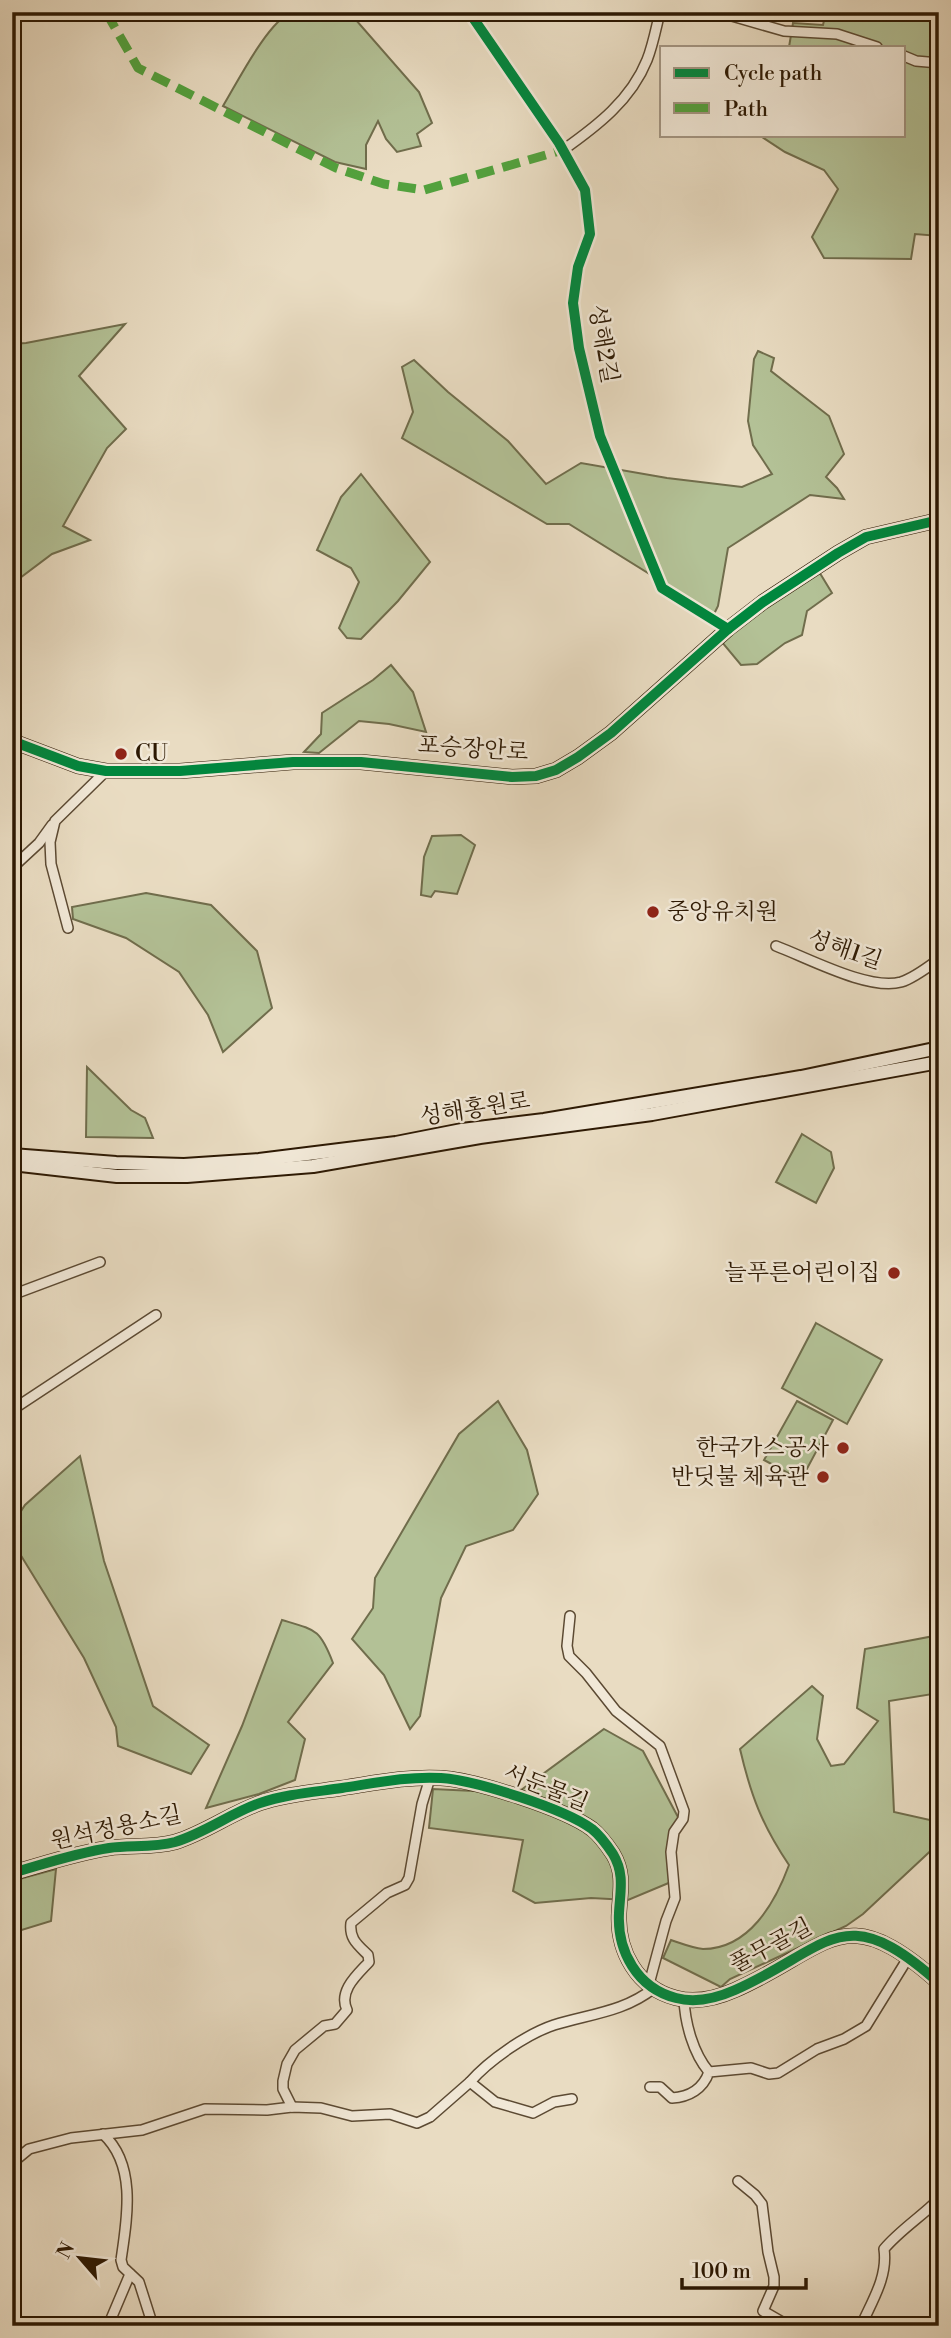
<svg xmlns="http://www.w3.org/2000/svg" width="951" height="2338" font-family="'Libre Bodoni','Noto Serif KR',serif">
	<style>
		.green { fill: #b3c196; stroke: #706d4c; stroke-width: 2 }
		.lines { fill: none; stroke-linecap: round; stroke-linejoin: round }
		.street-casing { stroke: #5c4a33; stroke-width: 12 }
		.secondary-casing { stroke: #2d1903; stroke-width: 16 }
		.street { stroke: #f1e8d7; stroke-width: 9 }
		.secondary { stroke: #f1e8d7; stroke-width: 12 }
		.quiet { stroke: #52a13d; stroke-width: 9; stroke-dasharray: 18 9; stroke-linecap: butt }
		.cycleway-casing { stroke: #f1e8d7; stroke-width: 15 }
		.cycleway { stroke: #00873e; stroke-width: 10 }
		.poi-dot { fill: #8f2418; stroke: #f1e8d7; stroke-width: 2.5 }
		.labels { text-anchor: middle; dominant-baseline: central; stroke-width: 5; stroke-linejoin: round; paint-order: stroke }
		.street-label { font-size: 23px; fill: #2d1903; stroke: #f1e8d7 }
		.poi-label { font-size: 23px; fill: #2d1903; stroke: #f1e8d7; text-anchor: end }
	</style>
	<rect width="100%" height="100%" fill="#e9dcc2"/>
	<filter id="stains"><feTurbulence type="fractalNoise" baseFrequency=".00286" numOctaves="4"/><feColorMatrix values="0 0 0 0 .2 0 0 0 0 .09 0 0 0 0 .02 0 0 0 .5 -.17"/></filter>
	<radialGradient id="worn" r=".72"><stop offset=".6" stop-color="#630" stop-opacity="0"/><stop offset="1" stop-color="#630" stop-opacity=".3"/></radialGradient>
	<g class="green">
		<path d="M292,12h57l70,80 13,31 -15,11 4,12 -24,6 -11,-13 -8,-18 -12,24v24l-31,-7 -112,-56c14,-23 45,-85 69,-94z"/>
		<polygon points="826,12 939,12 939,236 915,234 911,259 824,258 812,237 838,189 824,170 785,152 759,135 904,135 904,47 789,47 793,23 823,25"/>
		<polygon points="125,324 79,376 126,429 107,448 63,526 90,540 52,554 12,584 12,344 26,343"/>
		<polygon points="758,351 774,358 771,371 829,416 844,454 826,477 837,488 844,499 810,495 728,548 718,606 714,614 569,524 547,524 402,438 413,412 402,367 414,360 448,392 508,441 546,484 581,463 667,478 742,487 772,474 753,445 748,421 754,359"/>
		<polygon points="361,474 430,562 398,601 361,639 347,638 339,628 359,582 351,568 317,550 341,497"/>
		<polygon points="818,570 832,593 807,611 802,635 785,643 757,664 741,665 721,641 772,600"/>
		<polygon points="391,665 413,692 426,732 389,724 359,721 319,753 304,752 321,734 322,713 373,680"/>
		<polygon points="461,835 475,845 457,894 435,891 431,897 421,895 424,857 432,836"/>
		<polygon points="146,893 211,905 257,951 272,1008 223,1052 208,1015 179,972 126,938 73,919 72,907"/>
		<polygon points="87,1067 131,1110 145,1118 153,1138 86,1137"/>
		<polygon points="802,1134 831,1152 834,1168 816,1203 776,1182"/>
		<polygon points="816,1323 882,1360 847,1424 782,1388"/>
		<polygon points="498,1401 527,1450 538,1494 513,1530 466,1546 441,1598 420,1716 410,1729 384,1675 352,1639 373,1608 375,1578 459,1434"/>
		<polygon points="797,1401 833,1420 801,1480 764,1460"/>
		<polygon points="80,1456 104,1561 153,1706 209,1745 191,1774 118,1746 116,1727 84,1658 12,1541 12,1525 25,1505"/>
		<path d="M282,1620c34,10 38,9 51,43l-45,59 17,17 -10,41 -36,14 -53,14 36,-82z"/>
		<path d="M934,1636l5,13v44l-50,8 5,111 45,10v21l-76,71 -17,12 -116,53 -9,8 -58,-29 8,-18c9,3 22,8 32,9 46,0 72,-46 86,-84 -27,-40 -38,-69 -49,-116l72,-63 11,10 -6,43 14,27 13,-2 34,-43 -21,-13 8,-59z"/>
		<polygon points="604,1729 643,1751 679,1819 671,1882 628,1900 591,1898 535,1903 513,1891 523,1840 429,1828 433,1789 517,1793"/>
		<polygon points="56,1869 51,1921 12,1933 12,1881"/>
	</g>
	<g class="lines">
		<g class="street-casing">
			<g id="street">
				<polyline points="469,12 559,143 585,190 590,234 578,267 573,303 579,348 600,436 662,588 728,629"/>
				<polyline points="718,12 784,31 837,34 877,47"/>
				<polyline points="904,56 916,61 939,63"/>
				<path d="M563,150c34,-24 68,-50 84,-90 6,-15 9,-32 13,-48"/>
				<polyline points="12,868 39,843 52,825"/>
				<polyline points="68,928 51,864 50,842 55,821 106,771"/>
				<path d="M776,946c32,12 93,45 125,36 13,-4 27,-15 38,-23"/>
				<polyline points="12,1295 100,1262"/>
				<polyline points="12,1410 156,1315"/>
				<polyline points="570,1616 567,1646 569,1656 586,1673 616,1711 660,1746 684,1811 683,1819 674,1832 671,1852 675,1898 666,1921 649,1984"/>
				<path d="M684,1999c1,24 9,54 25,73"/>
				<path d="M650,2087h10l12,11c17,-1 31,-9 37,-26l42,-4 18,6 9,-1 39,-24 27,-10 22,-13 42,-68"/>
				<path d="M572,2099l-18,3 -21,11 -38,-11 -25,-20c19,-22 57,-48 84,-57 36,-11 70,-13 100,-37"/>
				<path d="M292,2107l-9,-18v-8l4,-17 8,-14 29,-24 11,-2 12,-14c-9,-19 10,-35 22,-48l-1,-7c-10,-10 -19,-16 -17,-32l36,-30 18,-8 4,-7 13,-74 8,-26"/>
				<path d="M103,2134c34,31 24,85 18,126l2,7 16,15 14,44"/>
				<polyline points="12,2163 29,2149 71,2138 142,2130 205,2109 267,2110 292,2107 321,2108 352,2116 390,2114 417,2123 430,2117 470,2082"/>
				<polyline points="738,2181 755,2195 762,2204 768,2252 774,2277 774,2286 763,2311 789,2326"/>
				<polyline points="108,2326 130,2274"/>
				<path d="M861,2326c11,-25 27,-49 23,-77 16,-19 37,-32 55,-50"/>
			</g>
		</g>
		<g class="secondary-casing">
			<g id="secondary">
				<polyline points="12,741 78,766 106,771 180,771 293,762 361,762 512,777 536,776 556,770 578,757 611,733 728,629 763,602 838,553 866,537 939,520"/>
				<polyline points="12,1155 116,1163 184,1165 259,1160 396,1143 462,1130 544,1120 801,1077 939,1048"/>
				<polyline points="12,1164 117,1176 187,1176 313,1166 480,1137 652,1114 939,1062"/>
				<path d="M12,1873c32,-9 64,-20 97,-25 21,-3 44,0 66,-6 30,-9 56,-29 85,-39 26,-9 55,-11 82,-15 33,-5 66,-12 99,-10 34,2 124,31 151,51 9,7 15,16 21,25 12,20 7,38 6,59 -2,38 18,75 57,85 19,5 41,0 59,-8 95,-42 107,-94 204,-7"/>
			</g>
		</g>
		<use href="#street" class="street"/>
		<use href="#secondary" class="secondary"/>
		<polyline class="quiet" points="106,12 138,68 336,168 384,184 424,190 563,150"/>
		<g class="cycleway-casing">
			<g id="cycleway">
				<polyline points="469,12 559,143 585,190 590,234 578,267 573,303 579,348 600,436 662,588 728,629"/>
				<polyline points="12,741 78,766 106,771 180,771 293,762 361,762 512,777 536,776 556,770 578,757 611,733 728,629 763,602 838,553 866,537 939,520"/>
				<path d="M12,1873c32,-9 64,-20 97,-25 21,-3 44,0 66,-6 30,-9 56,-29 85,-39 26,-9 55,-11 82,-15 33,-5 66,-12 99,-10 34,2 124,31 151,51 9,7 15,16 21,25 12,20 7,38 6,59 -2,38 18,75 57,85 19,5 41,0 59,-8 95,-42 107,-94 204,-7"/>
			</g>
		</g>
		<use href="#cycleway" class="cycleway"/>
	</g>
	<g class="poi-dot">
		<circle cx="121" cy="754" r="7"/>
		<circle cx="653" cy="912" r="7"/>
		<circle cx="894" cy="1273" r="7"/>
		<circle cx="843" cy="1448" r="7"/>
		<circle cx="823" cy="1477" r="7"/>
	</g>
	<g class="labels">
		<g class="street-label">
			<text transform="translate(603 344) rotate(80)">성해2길</text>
			<text transform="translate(473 749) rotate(4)">포승장안로</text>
			<text transform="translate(845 950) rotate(19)">성해1길</text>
			<text transform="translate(475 1109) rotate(-9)">성해홍원로</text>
			<text transform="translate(546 1788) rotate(22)">서둔물길</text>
			<text transform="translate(116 1828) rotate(-12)">원석정용소길</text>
			<text transform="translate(771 1946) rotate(-28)">풀무골길</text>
		</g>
		<g class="poi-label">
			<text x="135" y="754" text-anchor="start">CU</text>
			<text x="667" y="912" text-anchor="start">중앙유치원</text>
			<text x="880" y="1273">늘푸른어린이집</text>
			<text x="829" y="1448">한국가스공사</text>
			<text x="809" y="1477">반딧불 체육관</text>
		</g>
	</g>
	<rect width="951" height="2338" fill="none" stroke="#e9dcc2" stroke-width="42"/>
	<rect x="14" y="14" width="923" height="2310" fill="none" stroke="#2d1903" stroke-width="3.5"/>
	<rect x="21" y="21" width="909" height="2296" fill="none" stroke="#2d1903" stroke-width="2"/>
	<rect x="660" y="46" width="245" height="91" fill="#f1e8d7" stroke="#a39582" stroke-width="2"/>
	<rect x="674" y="68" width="35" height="10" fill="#00873e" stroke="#a39582" stroke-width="2"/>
	<text x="724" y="80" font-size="21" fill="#2d1903">Cycle path</text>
	<rect x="674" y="103" width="35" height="10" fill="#52a13d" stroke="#a39582" stroke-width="2"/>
	<text x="724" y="116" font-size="21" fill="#2d1903">Path</text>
	<g transform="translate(80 2258) rotate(298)" stroke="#f1e8d7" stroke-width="5" paint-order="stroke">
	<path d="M0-5L12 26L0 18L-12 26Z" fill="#2d1903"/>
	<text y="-10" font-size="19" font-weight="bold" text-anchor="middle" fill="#2d1903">N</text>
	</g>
	<path d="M682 2278v10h124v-10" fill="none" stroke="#2d1903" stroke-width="3.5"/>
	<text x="692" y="2278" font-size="21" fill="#2d1903" stroke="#f1e8d7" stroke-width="5" paint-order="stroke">100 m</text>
	<rect width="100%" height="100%" filter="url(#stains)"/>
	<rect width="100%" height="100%" fill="url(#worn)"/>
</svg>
